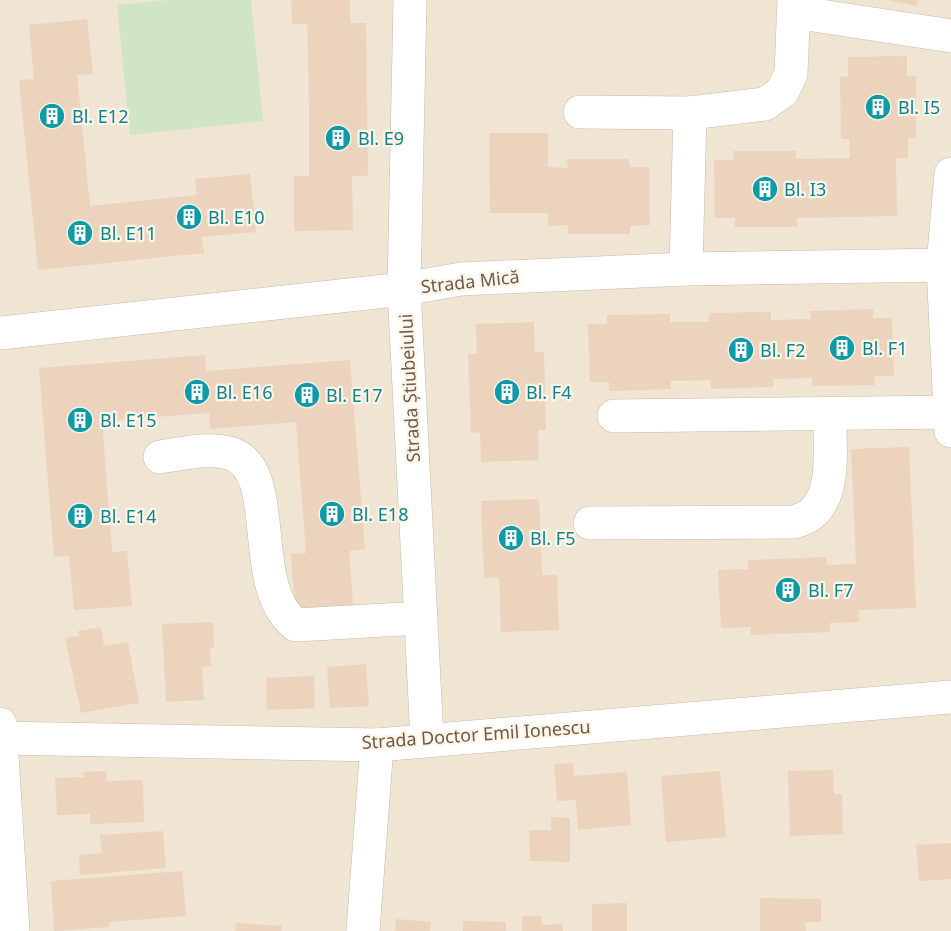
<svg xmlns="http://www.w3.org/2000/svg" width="951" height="931" font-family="'Noto Sans',sans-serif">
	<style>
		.residential { fill: #f0e4d2 }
		.green { fill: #cfe5c3 }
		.building { fill: #ecd3bd }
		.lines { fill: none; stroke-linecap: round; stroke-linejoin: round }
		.minor-casing { stroke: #c9baaa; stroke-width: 34 }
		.minor { stroke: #fff; stroke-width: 33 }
		.labels { text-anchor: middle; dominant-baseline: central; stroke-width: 4.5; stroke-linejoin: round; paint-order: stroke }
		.culture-label { font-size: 18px; fill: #0d838f; stroke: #fdf6e8; text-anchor: start }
		.street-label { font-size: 18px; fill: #6f5a4b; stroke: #fdf6e8 }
	</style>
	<rect width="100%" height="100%" fill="#faf2e2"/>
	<rect class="residential" x="0" y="0" width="951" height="931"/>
	<polygon class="green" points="169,0 251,0 263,121 130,135 117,5"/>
	<g class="building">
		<polygon points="291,0 350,0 350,23 366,23 368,176 352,176 353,230 294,231 294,176 309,176 309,100 307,24 292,24"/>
		<polygon points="887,0 918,0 917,6"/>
		<polygon points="87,19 93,74 77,75 90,206 197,195 195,179 250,174 256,232 202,237 204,253 38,270 19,80 34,79 29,25"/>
		<polygon points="907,56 907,76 916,76 916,138 908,138 908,158 896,158 897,216 797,218 797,227 735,227 735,218 715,218 714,160 734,160 733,151 796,151 796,159 850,158 849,139 841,139 840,76 848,77 848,57"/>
		<polygon points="489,133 548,133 548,167 568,168 567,159 629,159 630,167 649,167 650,225 630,226 630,234 568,234 568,225 548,226 548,213 490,213"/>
		<polygon points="873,309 873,318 892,318 894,376 874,376 875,385 813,386 812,378 773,379 773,387 711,389 711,380 671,381 671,389 609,391 609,382 590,382 588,324 607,324 607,315 670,314 670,322 709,322 709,313 771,312 771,320 811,319 810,311"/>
		<polygon points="534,322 535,352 544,352 546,430 538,430 539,460 481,462 480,432 471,433 468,354 477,354 476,324"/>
		<polygon points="205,355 206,371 350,360 365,549 349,551 353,605 295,610 291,554 306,553 296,422 210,429 209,413 102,421 112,552 127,551 132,606 74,610 69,556 54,557 39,368"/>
		<polygon points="909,447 916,608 858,610 859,622 830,623 830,632 751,635 751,627 721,628 718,570 748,569 748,560 827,557 827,565 856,564 851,449"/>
		<polygon points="539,499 542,575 557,575 559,630 501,632 499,577 484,578 481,501"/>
		<polygon points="213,622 214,648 210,648 211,666 202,667 204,700 166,702 162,624"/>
		<polygon points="101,627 104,646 128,642 139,703 81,713 65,638 79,636 78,631"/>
		<polygon points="366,664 369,706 330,708 327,667"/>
		<polygon points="314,676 315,708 267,710 266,678"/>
		<polygon points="573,763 574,776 627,772 631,825 578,830 576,800 557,801 554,764"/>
		<polygon points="833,770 834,794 842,794 843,834 790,836 788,771"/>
		<polygon points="106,771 107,781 143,780 144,822 90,824 90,814 57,815 55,778 84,777 83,772"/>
		<polygon points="720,771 726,837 666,842 661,776"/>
		<polygon points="551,817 570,818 570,862 530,861 529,830 551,830"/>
		<polygon points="163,831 166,868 80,875 79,855 102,853 100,835"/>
		<polygon points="951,843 951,879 919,881 916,845"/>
		<polygon points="182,871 186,916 109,922 109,927 54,931 51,881"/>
		<polygon points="760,898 821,899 821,922 805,922 806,931 760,931"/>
		<polygon points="627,903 627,931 592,931 592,904"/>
		<polygon points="522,916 541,916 542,925 563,924 563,931 522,931"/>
		<polygon points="396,919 431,922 430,931 395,931"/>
		<polygon points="463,921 506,922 506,931 463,931"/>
		<polygon points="236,923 282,926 281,931 235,931"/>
	</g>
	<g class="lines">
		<g class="minor-casing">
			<g id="minor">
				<polyline points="410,0 404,289 427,739"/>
				<polyline points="794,12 951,36"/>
				<polyline points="580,112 690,113 765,104 782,92 791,74 794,0"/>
				<polyline points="951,174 943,266 951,431"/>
				<polyline points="686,269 690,113"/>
				<polyline points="0,333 404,289 461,279 686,269 951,265"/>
				<polyline points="614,416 951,412"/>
				<path d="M160,457c21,-3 47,-10 69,-4 55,15 16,134 67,172l125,-7"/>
				<path d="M590,523l203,-1c47,-10 36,-70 37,-107"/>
				<polyline points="0,724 13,931"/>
				<polyline points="0,738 377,745 951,697"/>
				<polyline points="363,931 377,745"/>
			</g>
		</g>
		<use href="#minor" class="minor"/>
	</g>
	<defs>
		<g id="building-disc" transform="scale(1.35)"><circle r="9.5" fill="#0f9aa8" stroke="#fdf6e8"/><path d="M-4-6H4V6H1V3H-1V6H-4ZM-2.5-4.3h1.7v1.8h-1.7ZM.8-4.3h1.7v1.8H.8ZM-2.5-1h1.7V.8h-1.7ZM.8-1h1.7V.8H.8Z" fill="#fff"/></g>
	</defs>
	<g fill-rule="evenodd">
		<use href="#building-disc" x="878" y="107"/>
		<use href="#building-disc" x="52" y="116"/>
		<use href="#building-disc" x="338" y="138"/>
		<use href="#building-disc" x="765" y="189"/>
		<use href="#building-disc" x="189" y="217"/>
		<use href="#building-disc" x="80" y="233"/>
		<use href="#building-disc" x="842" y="348"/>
		<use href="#building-disc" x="741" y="350"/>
		<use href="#building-disc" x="197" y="392"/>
		<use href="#building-disc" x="507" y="392"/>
		<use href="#building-disc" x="307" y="395"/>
		<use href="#building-disc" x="80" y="420"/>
		<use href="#building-disc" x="332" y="514"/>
		<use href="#building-disc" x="80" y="516"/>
		<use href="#building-disc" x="511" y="538"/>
		<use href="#building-disc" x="788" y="590"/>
	</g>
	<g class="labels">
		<g class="culture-label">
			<text x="898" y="107">Bl. I5</text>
			<text x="72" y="116">Bl. E12</text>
			<text x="358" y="138">Bl. E9</text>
			<text x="784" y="189">Bl. I3</text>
			<text x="208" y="217">Bl. E10</text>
			<text x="100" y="233">Bl. E11</text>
			<text x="862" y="348">Bl. F1</text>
			<text x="760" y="350">Bl. F2</text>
			<text x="216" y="392">Bl. E16</text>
			<text x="526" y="392">Bl. F4</text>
			<text x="326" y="395">Bl. E17</text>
			<text x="100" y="420">Bl. E15</text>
			<text x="352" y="514">Bl. E18</text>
			<text x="100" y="516">Bl. E14</text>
			<text x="530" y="538">Bl. F5</text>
			<text x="808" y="590">Bl. F7</text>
		</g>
		<g class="street-label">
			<text transform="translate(470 281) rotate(-6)">Strada Mică</text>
			<text transform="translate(409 388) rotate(-93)">Strada Știubeiului</text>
			<text transform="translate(476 734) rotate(-4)">Strada Doctor Emil Ionescu</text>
		</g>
	</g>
</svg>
